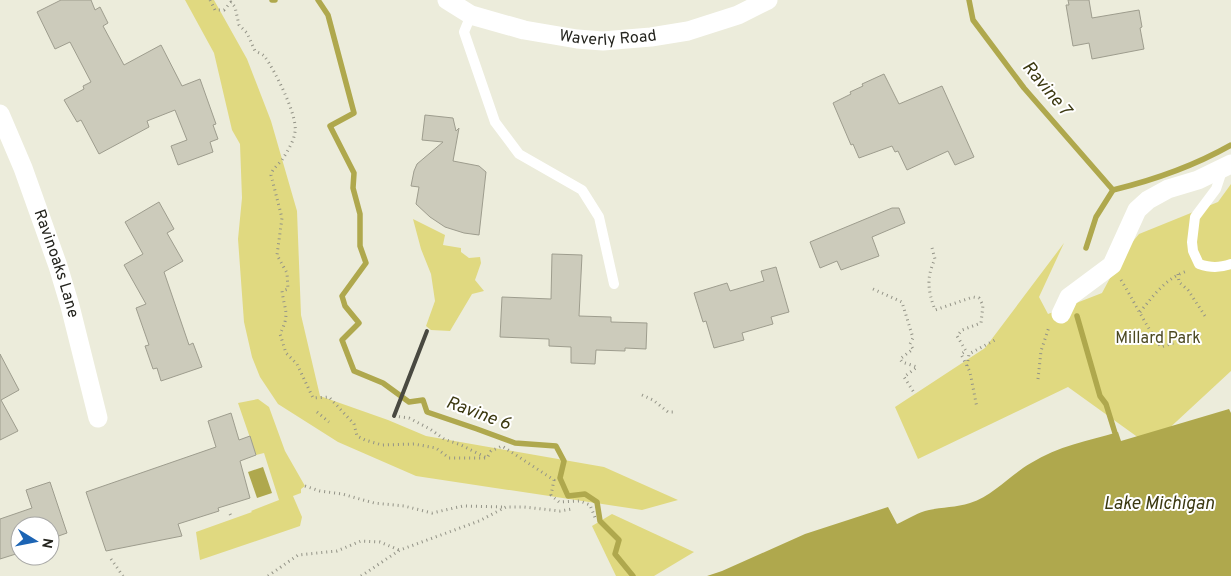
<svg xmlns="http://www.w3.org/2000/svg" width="1231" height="576" font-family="Overpass,sans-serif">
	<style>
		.green { fill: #e0d980 }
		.water { fill: #afa84d }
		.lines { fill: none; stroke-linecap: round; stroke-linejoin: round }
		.stream { stroke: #afa84d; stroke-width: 5.5 }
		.building { fill: #cccbbb; stroke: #9e9d8e }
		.path { stroke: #939387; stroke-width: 3; stroke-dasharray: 1 4; stroke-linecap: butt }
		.lane { stroke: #fff; stroke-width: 10 }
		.street { stroke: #fff; stroke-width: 19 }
		.rail { stroke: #494941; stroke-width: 4 }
		.labels { text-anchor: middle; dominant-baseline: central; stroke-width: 4; stroke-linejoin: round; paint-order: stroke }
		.street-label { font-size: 16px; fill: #24241e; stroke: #fff }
		.park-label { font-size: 16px; fill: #4b4821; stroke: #fff }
		.water-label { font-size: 18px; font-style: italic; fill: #3c3911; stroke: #fff }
	</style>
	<rect width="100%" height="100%" fill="#ececdb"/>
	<g class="green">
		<polygon points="185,0 214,0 247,59 271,121 297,211 301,315 320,396 388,420 426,436 604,467 678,500 642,510 416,476 338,442 278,404 260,377 252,357 244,322 238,239 242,198 240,144 232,130 214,53"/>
		<polygon points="1231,184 1231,371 1150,446 1068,387 918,459 895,407 985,348 1064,243 1039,297 1048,314 1102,293 1124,252 1139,234 1218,202"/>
		<polygon points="413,219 445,235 443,245 461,248 461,252 469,258 480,257 481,263 475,280 484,291 472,294 450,331 431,330 426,326 435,301 431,274 421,249"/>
		<polygon points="258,399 269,407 285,451 305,486 301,489 301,493 293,496 302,517 300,526 200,560 196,532 252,512 251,511 279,500 264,453 256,455 238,403"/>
		<polygon points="612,514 694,552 654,576 616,576 592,526"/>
	</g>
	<g class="water">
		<path d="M1229,409l2,4v163h-524l15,-5 83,-37 83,-27 9,17c9,-4 18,-10 28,-13 14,-4 30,-3 45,-8 24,-8 40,-28 61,-40 27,-17 57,-22 87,-31l3,9z"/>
		<polygon points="263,467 272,493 257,498 248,472"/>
	</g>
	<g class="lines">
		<g class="stream">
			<polyline points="272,0 275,0"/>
			<polyline points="318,0 328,15 354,113 330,126 354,173 353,188 360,214 360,246 366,263 342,296 345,306 359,323 342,340 354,371 383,383 409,402 423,400 427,412 477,429 515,443 556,446 564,461 560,478 568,496 585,494 597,502 600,521 619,540 615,554 633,576"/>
			<polyline points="969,0 973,20 1024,88 1113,190"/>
			<path d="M1086,248l10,-31 17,-27c41,-10 81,-24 118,-45"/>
			<polyline points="1077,316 1100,396 1106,404 1115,433"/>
		</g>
	</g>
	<g class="building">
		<polygon points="61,0 91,0 95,10 100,7 108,23 103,26 124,65 161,45 182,86 200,79 216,124 213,125 218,139 210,142 213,152 178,165 171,146 187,140 175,110 147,121 149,127 99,154 81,120 77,122 64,100 84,89 83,86 91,82 70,42 55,49 37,12"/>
		<polygon points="1068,0 1089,0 1092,18 1139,10 1142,27 1140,28 1144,49 1092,59 1089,43 1073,46 1066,5 1069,5"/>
		<polygon points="884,74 899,104 942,86 974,157 955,165 948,151 907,170 898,151 895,152 892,146 859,158 853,144 851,145 833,103 851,94 850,92 863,86 862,84"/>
		<polygon points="425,115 453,118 456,131 459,128 453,161 479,166 486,172 479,235 464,233 445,227 430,217 416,204 419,187 411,186 414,171 417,164 443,142 422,140"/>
		<polygon points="159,202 174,229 167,233 183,261 164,272 189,345 193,343 202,367 161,381 157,368 153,369 145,346 149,345 136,308 146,304 124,265 143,254 125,222"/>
		<polygon points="892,208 899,208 905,223 872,237 879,256 841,270 837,261 820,268 810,242"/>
		<polygon points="552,254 582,255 579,316 611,317 611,322 647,323 646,349 625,348 625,351 596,350 595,364 571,363 571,347 549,346 549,339 500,337 502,297 551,299"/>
		<polygon points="776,267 789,312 771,317 773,324 742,333 744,340 714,348 706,321 703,322 694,293 727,283 730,291 764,281 761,271"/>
		<polygon points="0,354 19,390 1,400 18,431 0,440"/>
		<polygon points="231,413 239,440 250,436 256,455 240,461 250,498 218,508 219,511 178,524 182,536 106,551 86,492 216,447 208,421"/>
		<polygon points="50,482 67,533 50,539 50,526 20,526 19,553 0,559 0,519 32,508 26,490"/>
	</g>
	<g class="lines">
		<g class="path">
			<path d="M210,0l5,10h9l7,-8 4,5 4,18 8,8 8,18c4,2 8,3 10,6 10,14 33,59 30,75 -1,9 -8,20 -13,28 -4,5 -10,9 -11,15l11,43 -5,37 10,18 1,16 -6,2c3,21 8,23 -2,43l6,19 11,11 16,34 16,-1 25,27 3,12 8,4 17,5 32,-1 22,4 13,10h38l4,-7 11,-5 52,34 -3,15 8,7 21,-1 10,4 6,15"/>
			<path d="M932,248l3,11c-9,19 -7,32 0,51l38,-13 6,1 4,7 -2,18 -19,7 -5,6 9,15 -5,3 9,18 7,36"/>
			<polyline points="1178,274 1179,282 1188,290 1207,319"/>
			<path d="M1121,280c14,23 25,46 40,67l40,-13"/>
			<polyline points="873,289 902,302 913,338 910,344 913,349 900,359 902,362 917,367 904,377 915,394"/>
			<path d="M1140,312c14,-17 26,-34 47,-41"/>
			<polyline points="967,366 969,354 995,340"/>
			<polyline points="1038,379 1041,351 1049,327"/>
			<polyline points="642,395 653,400 668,412 674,412"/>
			<polyline points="317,412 329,422"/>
			<polyline points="394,416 409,418 430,429 444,439 461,445 487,458"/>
			<polyline points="305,486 320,491 342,494 374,503 404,506 432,513 463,506 506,507"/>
			<polyline points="230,514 232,518"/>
			<polyline points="111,559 123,576"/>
			<polyline points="268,576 298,555 337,551 361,541 380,542 399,550"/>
			<polyline points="361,576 400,550 479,521 506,507 524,507 560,511 572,509"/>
		</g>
		<g class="lane">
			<polyline points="471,15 464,32 495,122 519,154 582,190 599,217 614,284"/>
			<path d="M1223,168l-7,21 -21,28 -3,25 1,9 6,13c12,4 20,4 32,0"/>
		</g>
		<g class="street">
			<path id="s1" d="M447,0l24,15 53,15 53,9 26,2 48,-4 37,-6 50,-16 30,-15"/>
			<path id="s2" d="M0,114l23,54 35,98 12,40 28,112"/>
			<polyline points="1061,314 1069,297 1112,265 1137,210 1148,200 1168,189 1198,180 1231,164"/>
		</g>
		<polyline class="rail" points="394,416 427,331"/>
	</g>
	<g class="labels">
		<g class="street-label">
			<text stroke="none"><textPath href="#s1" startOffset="168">Waverly Road</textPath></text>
			<text stroke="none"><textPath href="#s2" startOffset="160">Ravinoaks Lane</textPath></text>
		</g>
		<g class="park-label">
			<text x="1158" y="339">Millard Park</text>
		</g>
		<g class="water-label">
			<text transform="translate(1046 89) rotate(50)">Ravine 7</text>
			<text transform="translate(478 414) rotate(20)">Ravine 6</text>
			<text x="1159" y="504">Lake Michigan</text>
		</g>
	</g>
	<g transform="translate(35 541) rotate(100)"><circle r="24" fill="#ffffff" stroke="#a7a7a5"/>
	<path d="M0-4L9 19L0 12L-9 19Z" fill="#1c64b4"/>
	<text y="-8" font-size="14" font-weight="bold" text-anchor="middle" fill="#24241e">N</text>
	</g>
</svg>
